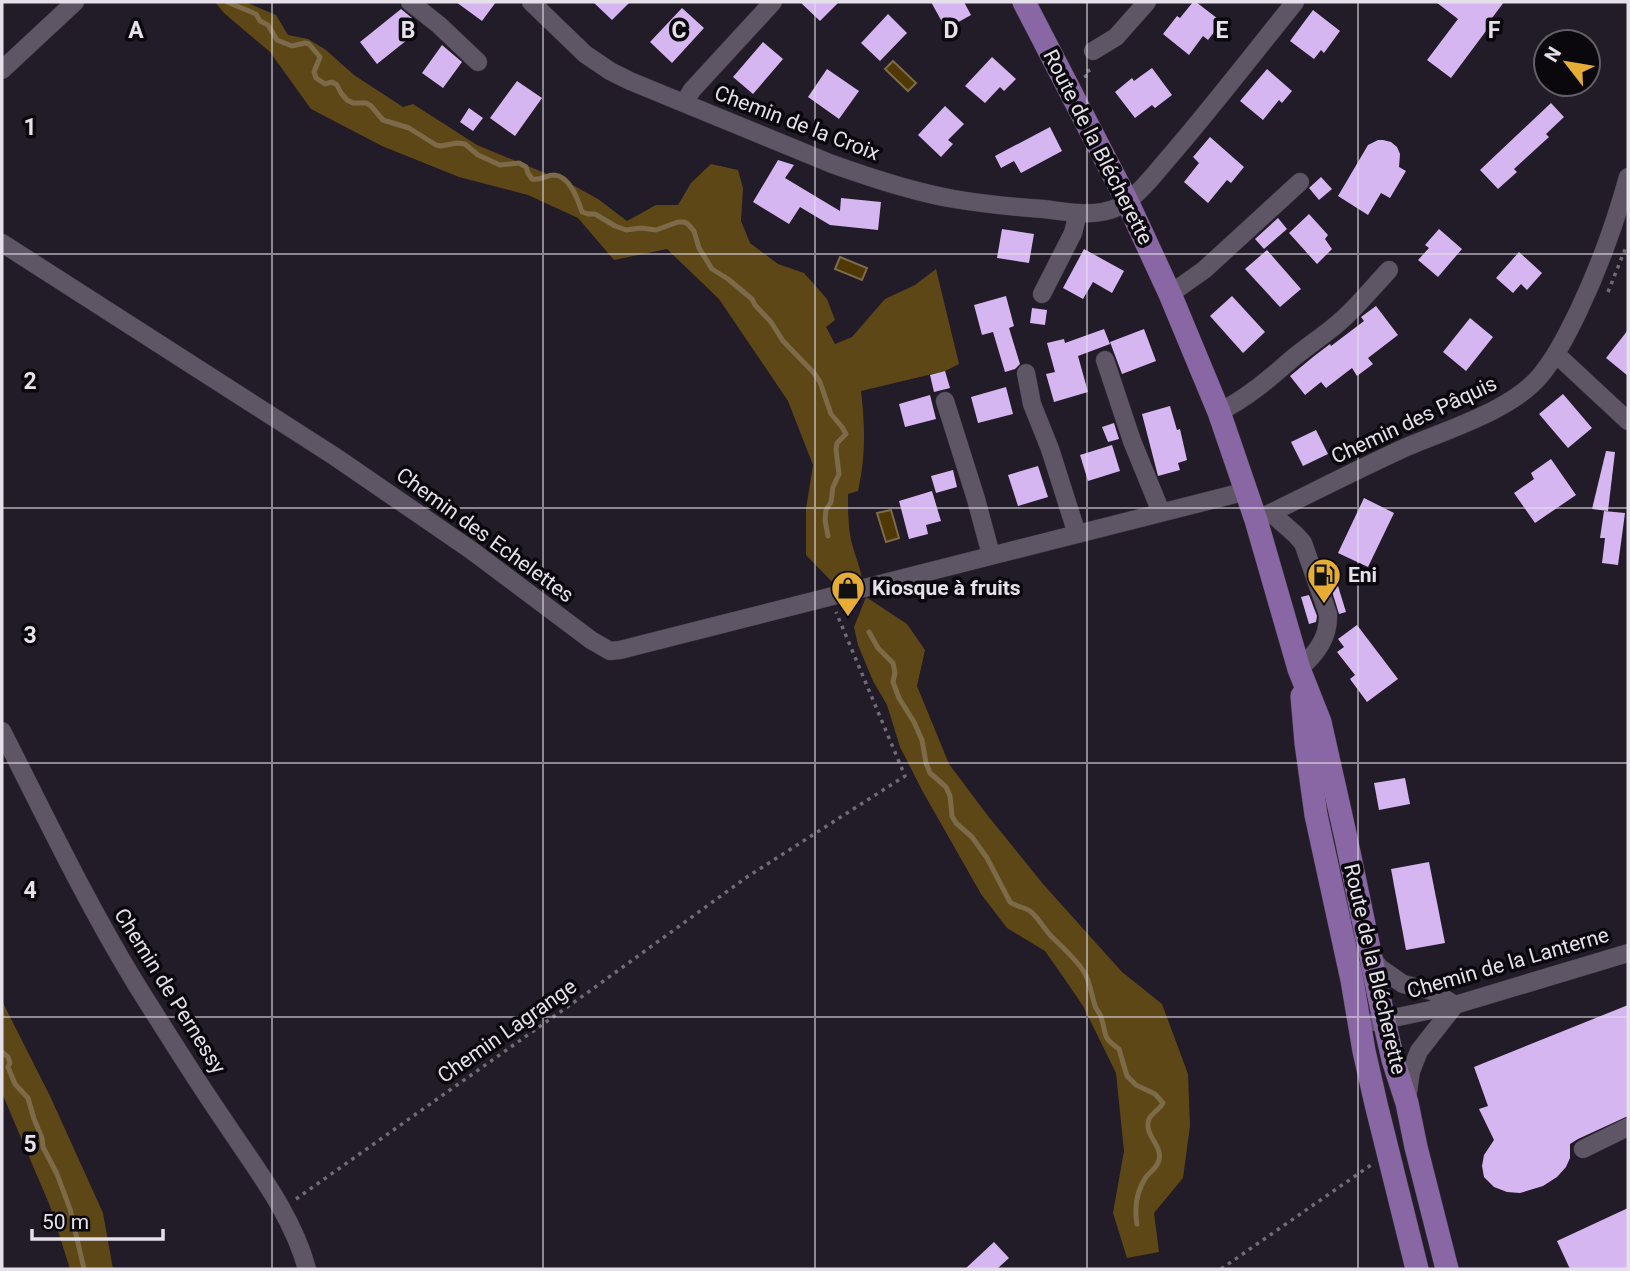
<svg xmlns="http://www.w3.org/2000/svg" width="1630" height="1271" font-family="Roboto,sans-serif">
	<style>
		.forest { fill: #5e4717 }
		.water { fill: #4f3804; stroke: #7c6a49; stroke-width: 2 }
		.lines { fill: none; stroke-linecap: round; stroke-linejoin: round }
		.stream { stroke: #7c6a49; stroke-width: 5 }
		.building { fill: #d6b6f1 }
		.minor-casing { stroke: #3c3641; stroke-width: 19 }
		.major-casing { stroke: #3c3641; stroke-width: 24 }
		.path { stroke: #716b76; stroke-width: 3.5; stroke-dasharray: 3.5 5; stroke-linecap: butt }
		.minor { stroke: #5e5665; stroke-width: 18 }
		.major { stroke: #8966a4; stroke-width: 23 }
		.grid { fill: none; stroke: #e5e0e9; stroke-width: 2; stroke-opacity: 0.55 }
		.labels { text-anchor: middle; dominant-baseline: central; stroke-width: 7; stroke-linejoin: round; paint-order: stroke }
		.street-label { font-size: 21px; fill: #e5e0e9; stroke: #0a070d }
		.poi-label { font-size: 21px; font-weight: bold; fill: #e5e0e9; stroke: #0a070d; text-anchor: start }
		.grid-label { font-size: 23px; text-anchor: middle; font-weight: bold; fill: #e5e0e9; stroke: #0a070d; stroke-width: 7; stroke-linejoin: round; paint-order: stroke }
	</style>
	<rect width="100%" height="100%" fill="#221b28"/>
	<g class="forest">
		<path d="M215,2h30l31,13 12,20 20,4 18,11 28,25 49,32 10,-3 64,41 92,38 29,16 29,22 29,-16h22l13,-22 20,-19 27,6 5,18 -2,33 9,22 28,21 26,9 23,26 8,21 -9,7 9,17 17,-7 33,-38 30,-14 21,-16 23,95 -14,7 -84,20c4,35 5,65 -3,100l-10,3c0,16 0,31 3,46 4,16 10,28 12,45l-22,6 -35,-36v-46l7,-44 -25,-64 -69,-102 -52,-50 -53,11 -36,-42 -50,-23 -69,-18 -77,-31 -71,-37 -41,-57 -46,-39z"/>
		<polygon points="866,597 907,624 925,650 917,686 949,764 988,816 1043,884 1122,972 1162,1004 1188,1074 1190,1126 1183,1178 1154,1213 1159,1252 1127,1258 1113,1213 1124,1151 1116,1073 1083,1006 1064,978 1045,951 1007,928 981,894 923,792 900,747 887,705 873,681 858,645 854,627"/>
		<polygon points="2,1003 3,1003 50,1096 103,1213 113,1269 70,1269 50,1206 2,1093"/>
	</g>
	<g class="water">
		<polygon points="893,61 916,83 908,91 885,69"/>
		<polygon points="840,257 867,268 862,280 835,269"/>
		<polygon points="891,510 899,538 886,542 877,513"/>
	</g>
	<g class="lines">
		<g class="stream">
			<path d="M227,2l29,12 4,7 8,4 9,15 15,6 13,-3 4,1 11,13 -6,15 2,6 9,6 7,-2 5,3 4,8 6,7 6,3h13l5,3 12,14 26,8 27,17 5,1 16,-3 8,1 13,11 22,10 19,-2 7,4 2,6 4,6c9,2 14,-4 22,-4 16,1 24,25 28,37l6,2h7l20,12 11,4 15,-2 15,2 22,-8h6l4,2 6,7 5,17 13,21 16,10 24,20 3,6 16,17 12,19 31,32 6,9 11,32 11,13 4,7 -9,9 -1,7 3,24 -6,13 -2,15 -5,8 -1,10 3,16"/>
			<path d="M869,632l9,16 15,15 2,10 -2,9 6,16 15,24 8,18 4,23 4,10 16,14 4,9 2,20 4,7 16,14 15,21 23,44c7,5 14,5 20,9 9,7 13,17 21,25 10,10 26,24 33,36 7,11 7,24 12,36 1,2 5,7 5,9 6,17 0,20 18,32l8,27 9,9 19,9 8,9c-3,6 -11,10 -14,16 -6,16 14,26 10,41 -2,8 -8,11 -13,17 -10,15 -12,30 -9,47"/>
			<polyline points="2,1052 8,1057 10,1063 8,1067 15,1084 28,1098 34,1119 42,1138 43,1147 57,1174 70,1209 84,1269"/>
		</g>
	</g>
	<g class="building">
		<polygon points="456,2 496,2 482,21"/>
		<polygon points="593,2 630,2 612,20"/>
		<polygon points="800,2 839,2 820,21"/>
		<polygon points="931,2 964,2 971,15 946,29"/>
		<polygon points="1193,2 1196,2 1222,22 1208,40 1203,36 1189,55 1163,34 1177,16 1180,18"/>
		<polygon points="1436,2 1504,2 1486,26 1489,27 1451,78 1427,60 1458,19"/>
		<polygon points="682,8 704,28 672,63 650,42"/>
		<polygon points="401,9 412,18 400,31 407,40 377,64 360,42"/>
		<polygon points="1313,10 1340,31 1324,53 1321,50 1314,59 1290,41"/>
		<polygon points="888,14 907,33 880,61 861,43"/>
		<polygon points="763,42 783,59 753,94 733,77"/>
		<polygon points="442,45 462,62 443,88 422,73"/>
		<polygon points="992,57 1016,79 1004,91 1000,87 985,103 965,86"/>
		<polygon points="1152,68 1172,95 1155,108 1152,105 1135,118 1115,92 1132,78 1134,81"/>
		<polygon points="827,69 859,91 839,119 808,97"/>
		<polygon points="1267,69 1292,91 1282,103 1279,100 1263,120 1240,101"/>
		<polygon points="517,81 542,98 515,136 490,118"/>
		<polygon points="1551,103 1564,117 1546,134 1549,137 1514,169 1517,172 1498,189 1480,170"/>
		<polygon points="945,106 964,124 948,140 953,144 941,157 918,135"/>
		<polygon points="469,108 483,118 473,131 460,122"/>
		<polygon points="1050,127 1062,151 1021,173 1014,161 1001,168 995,156"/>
		<polygon points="1210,137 1244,167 1231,183 1227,180 1208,203 1184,182 1199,163 1193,157"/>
		<polygon points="1378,140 1383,140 1391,142 1397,147 1400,154 1399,167 1406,171 1390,198 1381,193 1368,215 1338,196 1368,145"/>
		<polygon points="778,160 794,165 785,178 840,211 841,198 881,202 878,230 830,225 800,207 789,224 753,202"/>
		<polygon points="1321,177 1332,189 1319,200 1309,188"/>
		<polygon points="1309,214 1328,235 1325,239 1332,249 1317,264 1289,233"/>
		<polygon points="1278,218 1287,229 1264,249 1255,239"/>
		<polygon points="1002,229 1034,234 1029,263 997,258"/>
		<polygon points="1439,229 1462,249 1438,277 1418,260 1429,248 1425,245"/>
		<polygon points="1084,249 1124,271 1112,293 1093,282 1083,299 1063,288"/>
		<polygon points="1267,250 1301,289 1280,307 1245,269"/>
		<polygon points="1519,252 1542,273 1527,290 1521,284 1513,293 1496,278"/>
		<polygon points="1006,296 1014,326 1009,328 1020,364 1015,369 1005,372 993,332 982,335 974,305"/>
		<polygon points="1232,296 1265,332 1243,353 1210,316"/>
		<polygon points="1376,306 1398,335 1368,358 1373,364 1357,376 1352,368 1326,388 1321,382 1305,395 1290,376 1313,357 1330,344 1331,346 1364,321 1361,317"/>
		<polygon points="1032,308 1047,310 1045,325 1030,323"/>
		<polygon points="1470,318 1493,337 1466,371 1443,352"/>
		<polygon points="1104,329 1110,344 1078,356 1088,392 1054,402 1046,374 1055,372 1047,343 1064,339 1065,343"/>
		<polygon points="1144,329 1156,361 1122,374 1110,342"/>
		<polygon points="1628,330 1628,376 1606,358"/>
		<polygon points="945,371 950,388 934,392 930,375"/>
		<polygon points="1006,387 1013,414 978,423 971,397"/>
		<polygon points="1563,394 1592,428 1568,448 1539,414"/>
		<polygon points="930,395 936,419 905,427 899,404"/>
		<polygon points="1170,406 1177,430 1180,429 1187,460 1178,463 1180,470 1158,476 1142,414"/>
		<polygon points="1114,423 1119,439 1108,442 1102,427"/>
		<polygon points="1316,430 1328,454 1303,466 1291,442"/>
		<polygon points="1112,445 1120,471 1088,481 1080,455"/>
		<polygon points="1606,451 1615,452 1608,511 1592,509"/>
		<polygon points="1551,459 1576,495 1535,523 1514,493 1534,479 1531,473"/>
		<polygon points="1038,466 1048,497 1018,506 1008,475"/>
		<polygon points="953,470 957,487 936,493 931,476"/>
		<polygon points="932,491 941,521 926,525 928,534 909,539 899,501"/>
		<polygon points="1364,498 1394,513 1368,567 1338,553"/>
		<polygon points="1604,511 1625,513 1618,565 1602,563 1605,538 1600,538"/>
		<polygon points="1338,586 1346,612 1339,614 1331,588"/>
		<polygon points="1309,595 1317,616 1316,622 1309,624 1301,597"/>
		<polygon points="1357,625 1398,679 1367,702 1350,679 1355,675 1337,652 1344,647 1338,639"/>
		<polygon points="1405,778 1410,804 1379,810 1374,783"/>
		<polygon points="1429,862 1445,943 1406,950 1391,869"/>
		<polygon points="1628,1005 1628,1116 1578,1139 1570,1144 1570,1158 1566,1167 1557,1177 1543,1186 1520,1193 1507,1192 1494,1187 1484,1177 1482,1166 1484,1155 1494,1140 1479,1109 1488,1106 1474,1067"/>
		<polygon points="1628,1208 1628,1269 1570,1269 1557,1241"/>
		<polygon points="994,1242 1009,1258 997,1269 965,1269"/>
	</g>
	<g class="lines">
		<g class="minor-casing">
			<g id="minor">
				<polyline points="410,2 439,25 478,62"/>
				<path d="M531,2l54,52 25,17 20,10 202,83c39,14 81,28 122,35 30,5 60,8 90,10 24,3 51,9 74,-2 21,-11 37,-34 53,-52 43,-50 83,-102 124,-153"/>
				<polyline points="1093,51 1116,37 1147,2"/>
				<polyline points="2,70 75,2"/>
				<polyline points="684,103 692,90 773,2"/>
				<polyline points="2,243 334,456 471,550 591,640 610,651 620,650 1247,491"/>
				<polyline points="1042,294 1073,233 1078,213"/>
				<polyline points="1170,294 1204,270 1300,182"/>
				<polyline points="1556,354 1628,421"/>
				<polyline points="1105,360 1132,441 1161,512"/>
				<polyline points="1026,373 1032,404 1050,449 1077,534"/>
				<polyline points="945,401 976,499 991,555"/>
				<path d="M1219,412c28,-14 50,-33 74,-54 17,-14 35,-25 51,-40 16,-15 30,-32 45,-48"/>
				<path d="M1271,513l25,22 7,8 25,71c1,24 -12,40 -29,55"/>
				<path d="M1256,520c48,-23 96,-48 144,-70 42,-19 110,-38 140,-74 16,-19 27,-42 38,-64 21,-44 37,-88 50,-135"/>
				<path d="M2,731c43,85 84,171 134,253 29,46 58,93 89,138 31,47 67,92 82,147"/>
				<polyline points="1371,957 1380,968 1403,984 1432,991 1455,1005"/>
				<polyline points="1374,1022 1455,1005 1628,953"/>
				<polyline points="1407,1099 1411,1071 1419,1051 1455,1005"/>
				<polyline points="1583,1149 1628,1127"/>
			</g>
		</g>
		<g class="major-casing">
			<g id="major">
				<polyline points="1024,2 1127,201 1170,294 1219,412 1256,520 1299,669 1320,722 1346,838 1384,1020 1393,1060 1407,1103 1416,1147 1447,1269"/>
				<polyline points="1302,696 1306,743 1316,815 1352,980 1364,1051 1376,1104 1417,1269"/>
			</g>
		</g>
		<g class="path">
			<polyline points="1084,77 1090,74 1088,69 1091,67"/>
			<polyline points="1608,292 1626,247"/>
			<polyline points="296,1199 587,993 747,877 905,776 836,612"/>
			<polyline points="1221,1269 1371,1165"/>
		</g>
		<use href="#minor" class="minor"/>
		<use href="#major" class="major"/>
	</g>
	<path class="grid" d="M272,2v1267M543,2v1267M815,2v1267M1087,2v1267M1358,2v1267M2,254h1626M2,508h1626M2,763h1626M2,1017h1626"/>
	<defs>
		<g id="fuel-pin" transform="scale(1.75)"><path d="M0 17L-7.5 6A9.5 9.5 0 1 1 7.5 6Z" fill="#e5ad35" stroke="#0a070d"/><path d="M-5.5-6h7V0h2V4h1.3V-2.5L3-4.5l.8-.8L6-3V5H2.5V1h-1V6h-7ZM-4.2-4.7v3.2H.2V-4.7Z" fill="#111"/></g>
		<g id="shop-pin" transform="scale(1.75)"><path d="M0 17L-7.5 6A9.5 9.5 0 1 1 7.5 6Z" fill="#e5ad35" stroke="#0a070d"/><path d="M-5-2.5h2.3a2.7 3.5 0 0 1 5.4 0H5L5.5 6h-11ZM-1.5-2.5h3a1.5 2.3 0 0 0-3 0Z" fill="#111"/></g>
	</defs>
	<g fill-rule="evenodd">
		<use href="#fuel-pin" x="1324" y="575"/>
		<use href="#shop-pin" x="848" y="588"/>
	</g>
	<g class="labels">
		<g class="street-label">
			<text transform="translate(797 123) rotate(21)">Chemin de la Croix</text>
			<text transform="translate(1098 147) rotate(63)">Route de la Blécherette</text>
			<text transform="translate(1414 420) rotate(-25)">Chemin des Pâquis</text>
			<text transform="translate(485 535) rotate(36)">Chemin des Echelettes</text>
			<text transform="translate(1508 963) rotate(-16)">Chemin de la Lanterne</text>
			<text transform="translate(1375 969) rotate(77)">Route de la Blécherette</text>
			<text transform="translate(170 991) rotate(58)">Chemin de Pernessy</text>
			<text transform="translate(507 1031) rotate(-35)">Chemin Lagrange</text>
		</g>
		<g class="poi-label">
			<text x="1348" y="575">Eni</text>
			<text x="872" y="588">Kiosque à fruits</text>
		</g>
	</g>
	<g class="grid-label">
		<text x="136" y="38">A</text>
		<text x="408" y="38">B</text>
		<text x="679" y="38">C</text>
		<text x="951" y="38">D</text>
		<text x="1222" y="38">E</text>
		<text x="1494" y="38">F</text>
		<text x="30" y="135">1</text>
		<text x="30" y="389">2</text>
		<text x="30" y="643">3</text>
		<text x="30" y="898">4</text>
		<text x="30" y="1152">5</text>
	</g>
	<rect width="1630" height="1271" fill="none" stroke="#e5e0e9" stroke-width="7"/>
	<g transform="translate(1567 63) rotate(301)"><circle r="33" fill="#0a070d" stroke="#625e65" stroke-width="2"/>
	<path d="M0-5L12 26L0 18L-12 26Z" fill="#e5ad35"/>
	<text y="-10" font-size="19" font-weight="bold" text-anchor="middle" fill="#e5e0e9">N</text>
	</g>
	<path d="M32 1229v10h131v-10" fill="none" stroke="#e5e0e9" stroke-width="3.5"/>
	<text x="42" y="1229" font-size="21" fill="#e5e0e9" stroke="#0a070d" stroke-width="5" paint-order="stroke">50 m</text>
</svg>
